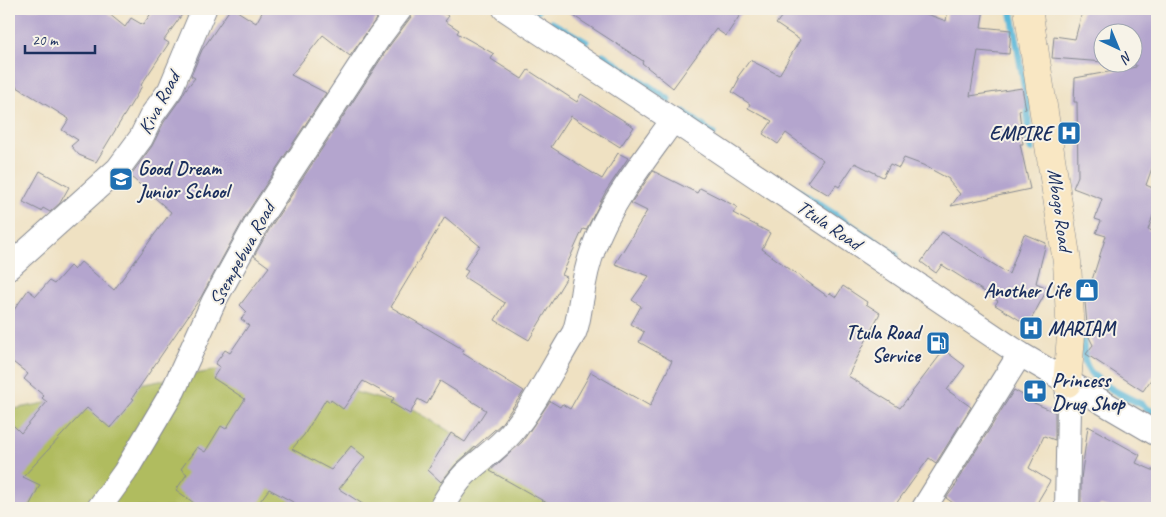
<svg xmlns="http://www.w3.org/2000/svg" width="1166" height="517" font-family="Caveat,sans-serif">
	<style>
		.green { fill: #b0bc5e; stroke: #66765e }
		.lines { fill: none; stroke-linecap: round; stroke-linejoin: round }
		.stream { stroke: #5bb8d9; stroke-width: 7 }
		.building { fill: #b4a5ce }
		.street-casing { stroke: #858890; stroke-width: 26 }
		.secondary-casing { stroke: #858890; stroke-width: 29 }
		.street { stroke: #fff; stroke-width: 24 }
		.secondary { stroke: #f9e7c3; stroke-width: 28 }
		.labels { text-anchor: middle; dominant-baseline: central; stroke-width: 4; stroke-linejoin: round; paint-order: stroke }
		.street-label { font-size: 20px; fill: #1b2f5e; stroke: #f7f3e8 }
		.poi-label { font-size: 20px; font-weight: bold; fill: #1b2f5e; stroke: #f7f3e8; text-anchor: end }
	</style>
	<rect width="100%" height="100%" fill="#f7f3e8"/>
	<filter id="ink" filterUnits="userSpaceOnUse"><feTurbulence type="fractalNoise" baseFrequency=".02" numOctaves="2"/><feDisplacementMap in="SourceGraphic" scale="10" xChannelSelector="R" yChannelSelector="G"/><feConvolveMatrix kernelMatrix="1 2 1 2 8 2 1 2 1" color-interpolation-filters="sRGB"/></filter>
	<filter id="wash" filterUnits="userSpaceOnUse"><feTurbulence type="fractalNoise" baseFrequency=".0096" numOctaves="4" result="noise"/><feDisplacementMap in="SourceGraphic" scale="20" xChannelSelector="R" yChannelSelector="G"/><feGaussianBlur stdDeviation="1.12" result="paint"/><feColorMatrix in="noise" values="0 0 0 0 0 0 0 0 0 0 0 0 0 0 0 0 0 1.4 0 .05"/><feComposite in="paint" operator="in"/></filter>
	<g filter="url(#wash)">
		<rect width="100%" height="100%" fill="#efe1c2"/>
		<polygon class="green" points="253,363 411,408 576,508 9,508 9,410"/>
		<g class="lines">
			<g class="stream">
				<polyline points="533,9 537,11"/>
				<polyline points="1011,9 1028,107 1028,135"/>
				<polyline points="552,23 586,42"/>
				<polyline points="603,55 669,100"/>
				<polyline points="684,112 713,134"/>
				<polyline points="1029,140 1031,149"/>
				<polyline points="785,182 896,255"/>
				<path d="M1083,341c1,8 0,17 3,24 8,18 40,32 57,40"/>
				<polyline points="1146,408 1157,414"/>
			</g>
		</g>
		<g id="blocks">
			<g class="building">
				<polygon points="9,9 103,9 125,27 131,18 143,25 154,9 186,9 164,40 169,43 141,85 142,86 96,162 79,155 71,146 78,140 62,130 69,119 9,82"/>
				<polygon points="230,9 234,9 256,23 264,9 383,9 350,56 323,35 291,75 326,93 247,213 201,297 132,398 134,399 110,428 87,408 23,477 40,485 28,508 9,508 9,421 21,433 47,402 42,398 44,396 24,379 28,374 9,359 9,317 28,290 36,296 49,281 54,284 70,266 74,270 81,262 114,290 171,212 130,176 152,146 164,122 181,98 186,89 195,78 191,76 202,50"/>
				<polygon points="413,9 435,9 449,16 445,21 459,30 457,33 494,54 491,59 522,79 528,70 577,102 581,94 634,127 620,147 571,116 551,147 602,179 618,153 628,158 606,191 586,230 583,229 562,275 567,277 529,340 495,320 505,303 464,277 468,271 464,269 480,246 445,217 391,307 464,350 462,353 524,391 501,424 456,464 441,482 428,470 451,433 465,442 486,410 440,381 427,404 418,399 410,414 391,403 394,398 363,381 343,409 331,400 330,402 326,399 304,435 292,449 331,470 351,446 365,457 339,489 369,508 304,508 269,489 255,508 201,508 176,490 187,474 181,469 197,447 205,452 221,426 226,429 245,399 213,378 220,367 215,364 225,350 230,353 249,325 241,319 247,312 240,305 269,267 254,256 270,228 390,45 411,17"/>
				<polygon points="563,9 744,9 726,36 716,29 673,88 642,63 643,61"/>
				<polygon points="787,9 913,9 946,21 948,9 984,9 981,27 1011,30 1009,54 978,51 970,96 1022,88 1026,109 1019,110 1023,144 1020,144 1030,189 951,206 960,194 949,181 949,179 923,165 904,158 899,168 890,164 883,177 855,163 839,187 836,185 829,195 807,182 823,160 786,133 778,144 763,134 772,121 748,108 750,104 732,92 739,79 737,78 750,60 779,75 800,40 776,24"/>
				<polygon points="1083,9 1157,9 1157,154 1146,185 1157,190 1157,204 1148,230 1157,231 1157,371 1143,391 1086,354 1093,345 1088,335 1085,302 1106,236 1096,233 1101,221 1095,219 1102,199 1073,188 1078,176 1077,102 1074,102 1075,78 1136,67 1136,65 1105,62 1134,62 1134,32 1104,32 1104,62 1052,58 1054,36 1075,39"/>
				<polygon points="40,171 69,187 60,203 50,212 43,208 41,211 23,202"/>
				<polygon points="653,171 697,193 700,188 737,207 733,213 770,233 762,249 827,296 830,293 836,297 843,286 867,302 866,304 880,313 848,376 900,408 944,350 965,366 947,390 971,407 936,463 929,458 893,508 556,508 490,471 522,442 550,401 560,407 562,404 570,409 591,372 650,406 672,361 639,342 644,332 631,324 641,306 632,300 649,276 615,264 647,211 631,203"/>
				<polygon points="942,232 1009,274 1024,234 1046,243 1036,283 1048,288 1028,325 995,305 998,301 987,295 988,294 942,265 936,273 921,262"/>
				<polygon points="1014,390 1028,398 1027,400 1055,412 1055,440 1044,436 1029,468 1050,481 1034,508 960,508 946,498 958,482 957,481"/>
				<polygon points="1088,426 1140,455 1136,463 1157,472 1157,508 1111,508 1100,505 1099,508 1081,508 1081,479"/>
			</g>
		</g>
	</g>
	<g filter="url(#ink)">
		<use href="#blocks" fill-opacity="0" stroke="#858890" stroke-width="1"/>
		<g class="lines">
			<g class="street-casing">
				<g id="street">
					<polyline points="505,9 673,120 1020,354 1157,434"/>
					<polyline points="9,267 118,169 141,138 152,115 170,90 204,9"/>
					<polyline points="1067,383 1069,407 1067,508"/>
					<polyline points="99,508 125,472 173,391 214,301 258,221 379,37 400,9"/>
					<path d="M441,508c7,-12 14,-24 24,-34 15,-14 32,-25 46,-41 24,-28 43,-68 63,-100 5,-12 5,-24 8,-37 2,-16 6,-33 12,-49 14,-42 53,-90 79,-127"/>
					<polyline points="924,508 1020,354"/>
				</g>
			</g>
			<g class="secondary-casing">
				<polyline id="secondary" points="1028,9 1067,262 1071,336 1067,383"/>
			</g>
			<use href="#street" class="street"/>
			<use href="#secondary" class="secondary"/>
		</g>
	</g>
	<defs>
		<g id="hospital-square" transform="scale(1.25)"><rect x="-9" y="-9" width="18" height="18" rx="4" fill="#1f6fb2" stroke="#f7f3e8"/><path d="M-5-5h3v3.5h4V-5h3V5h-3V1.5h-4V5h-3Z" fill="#fff"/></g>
		<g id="school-square" transform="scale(1.25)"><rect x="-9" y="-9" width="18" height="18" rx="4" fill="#1f6fb2" stroke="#f7f3e8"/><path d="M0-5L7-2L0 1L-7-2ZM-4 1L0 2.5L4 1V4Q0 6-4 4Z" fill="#fff"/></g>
		<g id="shop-square" transform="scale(1.25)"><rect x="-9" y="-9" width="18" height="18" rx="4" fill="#1f6fb2" stroke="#f7f3e8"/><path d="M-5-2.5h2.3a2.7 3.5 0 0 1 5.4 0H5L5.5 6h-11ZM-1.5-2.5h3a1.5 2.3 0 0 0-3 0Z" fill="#fff"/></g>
		<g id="fuel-square" transform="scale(1.25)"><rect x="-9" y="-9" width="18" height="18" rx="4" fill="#1f6fb2" stroke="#f7f3e8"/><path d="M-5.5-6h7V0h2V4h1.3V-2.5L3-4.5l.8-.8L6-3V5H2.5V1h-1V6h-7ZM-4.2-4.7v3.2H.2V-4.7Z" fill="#fff"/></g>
		<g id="pharmacy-square" transform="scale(1.25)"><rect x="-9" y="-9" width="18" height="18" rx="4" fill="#1f6fb2" stroke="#f7f3e8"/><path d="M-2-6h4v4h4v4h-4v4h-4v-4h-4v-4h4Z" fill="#fff"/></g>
	</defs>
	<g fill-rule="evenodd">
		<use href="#hospital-square" x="1069" y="133"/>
		<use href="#school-square" x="121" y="179"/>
		<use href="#shop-square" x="1087" y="290"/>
		<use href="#hospital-square" x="1031" y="328"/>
		<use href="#fuel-square" x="938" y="343"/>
		<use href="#pharmacy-square" x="1035" y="391"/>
	</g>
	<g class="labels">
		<g class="street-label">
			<text transform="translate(159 103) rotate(-62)">Kiva Road</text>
			<text transform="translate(1060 210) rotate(82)">Mbogo Road</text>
			<text transform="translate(829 225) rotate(34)">Ttula Road</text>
			<text transform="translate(242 254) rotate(-61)">Ssempebwa Road</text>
		</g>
		<g class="poi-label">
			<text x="1052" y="133">EMPIRE</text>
			<text x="138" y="168" text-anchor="start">Good Dream<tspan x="138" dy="23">Junior School</tspan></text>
			<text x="1070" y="290">Another Life</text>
			<text x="1048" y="328" text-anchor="start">MARIAM</text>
			<text x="920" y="332">Ttula Road<tspan x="920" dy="23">Service</tspan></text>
			<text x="1052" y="380" text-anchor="start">Princess<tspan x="1052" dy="23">Drug Shop</tspan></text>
		</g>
	</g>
	<rect width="1166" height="517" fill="none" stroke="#f7f3e8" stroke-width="30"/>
	<g transform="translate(1118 48) rotate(136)"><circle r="24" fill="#f7f3e8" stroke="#9fa5b1"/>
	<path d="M0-4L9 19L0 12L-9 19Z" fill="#1f6fb2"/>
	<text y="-8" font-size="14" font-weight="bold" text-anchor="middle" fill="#1b2f5e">N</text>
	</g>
	<path d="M25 45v8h70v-8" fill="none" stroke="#1b2f5e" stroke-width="2.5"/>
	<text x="32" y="45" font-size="15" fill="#1b2f5e" stroke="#f7f3e8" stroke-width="4" paint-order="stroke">20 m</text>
</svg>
